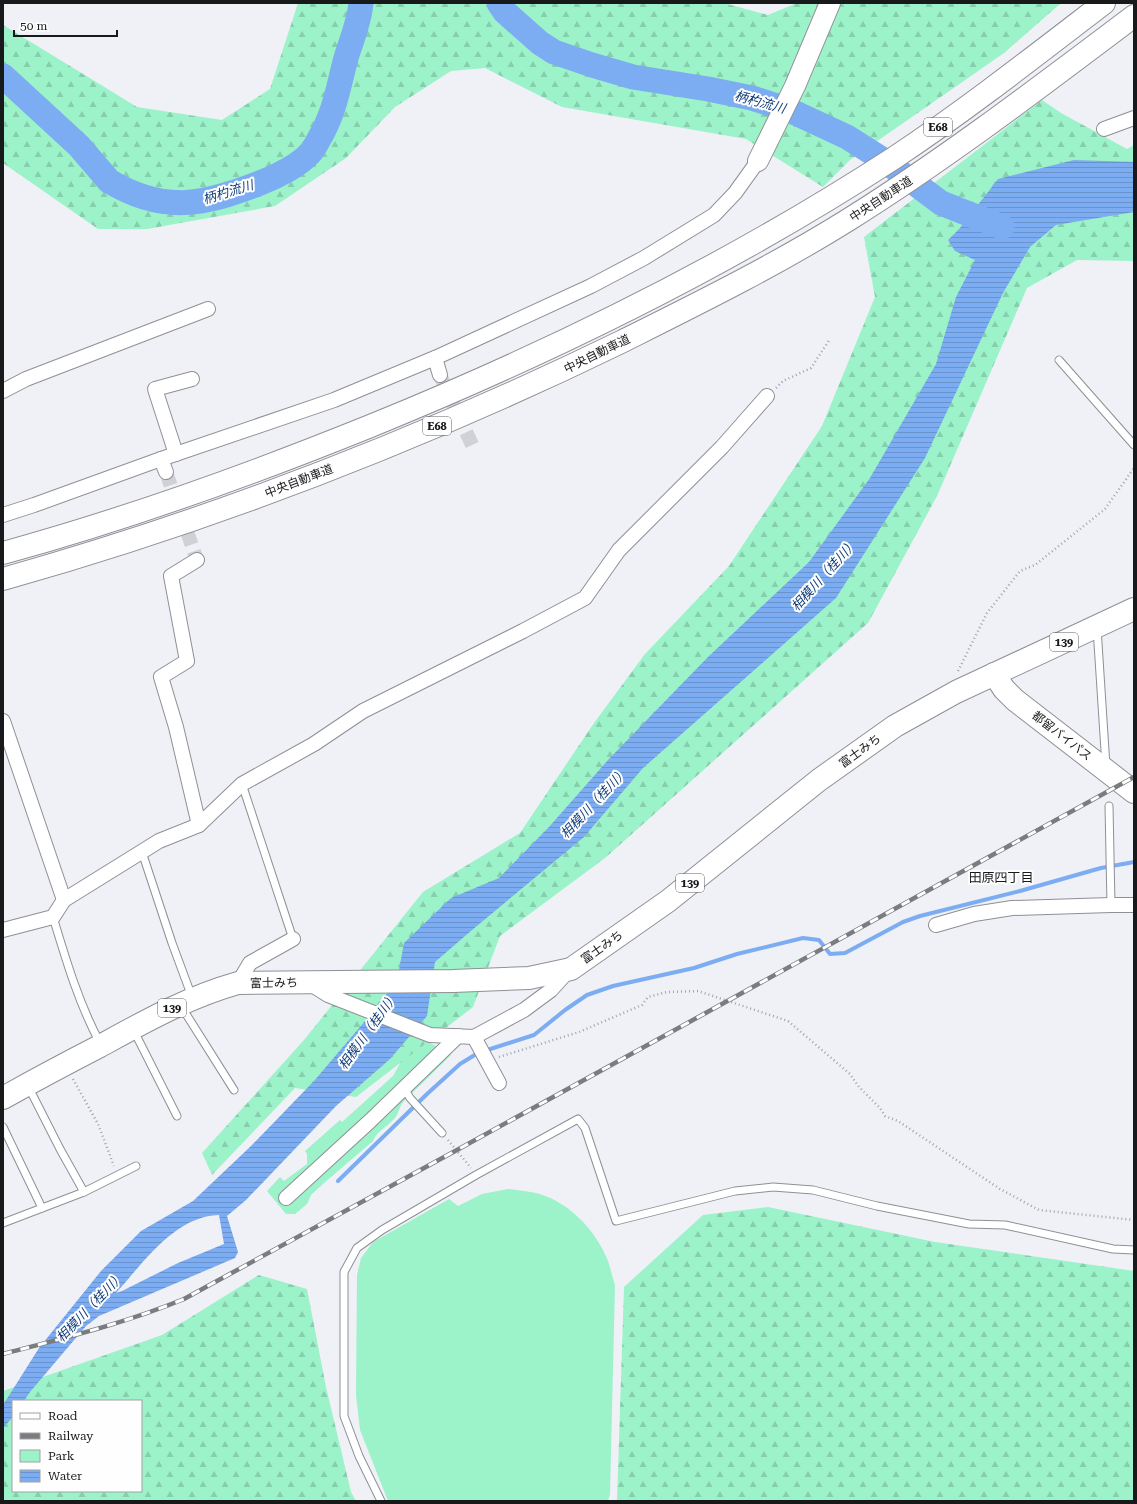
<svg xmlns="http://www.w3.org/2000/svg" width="1137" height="1504" font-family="'Roboto Serif','Noto Sans JP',serif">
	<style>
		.green { fill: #9cf2c9 }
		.forest { fill: url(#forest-firs); fill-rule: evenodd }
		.water { fill: url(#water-rules); fill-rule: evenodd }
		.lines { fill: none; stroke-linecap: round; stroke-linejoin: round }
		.stream { stroke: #7cacf1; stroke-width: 4 }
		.river { stroke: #7cacf1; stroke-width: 25 }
		.street-tunnel { stroke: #cfd1d6; stroke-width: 14; stroke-dasharray: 14 7; stroke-linecap: butt }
		.lane-casing { stroke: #8e9096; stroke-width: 9 }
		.street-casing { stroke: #8e9096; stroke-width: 16 }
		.secondary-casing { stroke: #8e9096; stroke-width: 22 }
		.highway-casing { stroke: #8e9096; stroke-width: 24 }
		.path { stroke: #a2a4a9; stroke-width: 2.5; stroke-dasharray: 1 3; stroke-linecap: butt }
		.lane { stroke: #fff; stroke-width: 7 }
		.street { stroke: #fff; stroke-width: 14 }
		.secondary { stroke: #fff; stroke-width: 20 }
		.highway { stroke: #fff; stroke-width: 22 }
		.rail-casing { stroke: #7b7c80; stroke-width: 4.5 }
		.rail { stroke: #fefefe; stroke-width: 3; stroke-dasharray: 9; stroke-linecap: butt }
		.labels { text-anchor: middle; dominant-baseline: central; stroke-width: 4; stroke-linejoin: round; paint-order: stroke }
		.shield { fill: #fefefe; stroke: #5d5e5f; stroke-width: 1 }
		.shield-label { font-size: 11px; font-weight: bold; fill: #18191b }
		.street-label { font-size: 12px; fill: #18191b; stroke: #fefefe }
		.water-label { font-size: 13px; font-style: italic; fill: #0f3d7a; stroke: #fefefe }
		.neighbourhood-label { font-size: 13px; fill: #18191b; stroke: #fefefe }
	</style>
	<defs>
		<pattern id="forest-firs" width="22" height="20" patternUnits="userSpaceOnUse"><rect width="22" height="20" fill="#9cf2c9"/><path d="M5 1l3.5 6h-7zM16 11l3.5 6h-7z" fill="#86cfac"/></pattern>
		<pattern id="water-rules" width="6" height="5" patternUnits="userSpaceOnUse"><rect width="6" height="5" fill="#7cacf1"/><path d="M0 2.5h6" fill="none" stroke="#6a93ce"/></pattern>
	</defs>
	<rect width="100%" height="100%" fill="#eff1f7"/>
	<g class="green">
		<path d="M422,1038l29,17 -47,46c-5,5 -5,14 -11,19 -7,8 -16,11 -20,21l-49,42 -13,12 -4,9 -12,10h-9l-19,-23 13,-14 4,4 23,-17v-10l-2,-3 35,-31 2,2 51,-46 9,-16z"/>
		<path d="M508,1189c9,1 19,2 28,4 32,8 60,37 72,68 3,8 4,16 7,24l-5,209 -2,7h-220l-28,-71 -4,-35 1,-120 4,-17 12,-16 76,-43 9,7 24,-12z"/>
	</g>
	<g class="forest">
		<polygon points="298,3 724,3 768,15 797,3 1061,3 1004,53 850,160 823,187 746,139 562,107 485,68 451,71 395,107 346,158 275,206 147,229 98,229 3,163 3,25 137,107 222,120 270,89"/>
		<polygon points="1042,100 1061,113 1127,149 1134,145 1134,261 1077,260 1027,288 937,496 868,623 605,858 500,936 473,1007 356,1097 295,1088 212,1175 202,1153 304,1040 423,892 520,833 594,723 645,654 729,566 822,426 875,297 864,237"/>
		<polygon points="768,1207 935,1242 1134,1271 1134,1501 617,1501 624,1287 703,1215"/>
		<path d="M259,1275l48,14 19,98 25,105 5,9h-353v-110l159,-56zM13,1401h128v90h-128z"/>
	</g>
	<path class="water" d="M1074,160l60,2v50l-78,13 -26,22 -27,46 -78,165 -89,140 -193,170 -59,69 -112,93 -37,32 -8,54 -37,43 -54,47 -90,94 -19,16 11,36 -3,6 -136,58 -13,10 -56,66 -6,9h-11v16l-10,11v-23l36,-57 62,-77 40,-40 52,-30 58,-55 63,-65 51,-60 32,-40 7,-38 47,-45 48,-20 50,-51 59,-67 100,-103 101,-95 61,-84 66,-114 20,-67 19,-37 -20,-9 -7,-11 12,-12 38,-49zM219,1215l5,29 -46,19 -56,28 -6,2c27,-30 59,-77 103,-78z"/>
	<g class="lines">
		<polyline class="stream" points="338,1181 427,1094 460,1064 478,1053 534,1035 565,1010 587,995 613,986 694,968 737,954 803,938 819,940 830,954 845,953 903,922 920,916 1020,891 1101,868 1134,862"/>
		<g class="river">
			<polyline points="499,3 505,12 540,43 554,52 592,65 633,77 708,89 752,98 789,110 847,137 885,161 941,203 1002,227"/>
			<path d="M3,76l76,70 30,35c55,33 95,24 151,2 16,-6 40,-18 51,-31 3,-4 6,-9 8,-13 16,-27 19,-51 27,-81 6,-20 13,-34 15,-55"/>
		</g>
		<g class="street-tunnel">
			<polyline points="440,375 474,449"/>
			<polyline points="166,472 197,560"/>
		</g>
		<g class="lane-casing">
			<g id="lane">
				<polyline points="1059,360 1134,445"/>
				<polyline points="1097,628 1106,766"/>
				<polyline points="242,784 293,939"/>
				<polyline points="1109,806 1111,905"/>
				<polyline points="142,852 172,943 192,997"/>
				<path d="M53,917c13,43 26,87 47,126"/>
				<polyline points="181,1006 234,1090"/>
				<polyline points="133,1029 177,1116"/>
				<polyline points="404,1088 410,1098 442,1133"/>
				<polyline points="3,1127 42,1208"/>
				<polyline points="84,1192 136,1166"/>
				<polyline points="3,1223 84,1192 60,1149 28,1086"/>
				<polyline points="381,1501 359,1456 344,1416 344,1272 357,1248 382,1230 476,1175 578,1119 585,1128 616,1221 735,1191 773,1187 813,1190 877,1206 969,1224 1005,1225 1113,1249 1134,1250"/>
			</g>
		</g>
		<g class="street-casing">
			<g id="street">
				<polyline points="1104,129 1134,118"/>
				<polyline points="435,358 440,375"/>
				<polyline points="3,391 26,379 208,309"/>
				<polyline points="176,454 155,389 192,379"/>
				<polyline points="161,459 166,472"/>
				<polyline points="3,515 34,505 161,459 334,400 435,358 591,286 644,258 714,215 735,193 758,161"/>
				<polyline points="197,560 171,576 187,661 161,677 176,727 199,825"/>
				<polyline points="3,721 64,900"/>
				<polyline points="936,925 974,914 1012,908 1111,905 1134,905"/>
				<polyline points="3,930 53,917 64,900 159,841 199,825 242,784 314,744 363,711 523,631 585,598 619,550 722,447 767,396"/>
				<polyline points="238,983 250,963 293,939"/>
				<polyline points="309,983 328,995 430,1035 474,1037 524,1010 551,990 570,969"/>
				<polyline points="474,1037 499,1083"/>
				<polyline points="286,1198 370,1121 458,1036"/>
			</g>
		</g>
		<g class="secondary-casing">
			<polyline id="secondary" points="758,161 795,86 830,3"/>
		</g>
		<g class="highway-casing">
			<g id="highway">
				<path d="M3,553c124,-34 246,-78 365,-126 182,-74 360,-161 526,-269 72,-48 141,-102 210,-155"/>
				<path d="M3,579c213,-60 421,-141 620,-238 76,-38 153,-76 225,-121 99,-62 193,-134 286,-204"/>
				<polyline points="994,674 1004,689 1015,700 1134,792"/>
				<path d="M3,1098c32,-18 64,-35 97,-52 44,-24 88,-49 138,-63l215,-2 76,-3 42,-9 97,-68 151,-121 76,-54 61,-34 178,-83"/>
			</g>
		</g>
		<g class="path">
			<polyline points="776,388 783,381 811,368 830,339"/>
			<polyline points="958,671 987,613 1020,571 1035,565 1105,509 1134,468"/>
			<polyline points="499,1057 579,1032 642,1005 648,997 667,992 698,991 788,1021 850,1074 859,1087 880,1108 885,1116 898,1121 1000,1189 1039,1210 1134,1220"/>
			<polyline points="73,1079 98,1124 114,1166"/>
			<polyline points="448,1140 471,1168"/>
		</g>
		<use href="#lane" class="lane"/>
		<use href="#street" class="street"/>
		<use href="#secondary" class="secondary"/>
		<use href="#highway" class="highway"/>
		<g class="rail-casing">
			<path id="rail" d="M3,1354c61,-16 123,-31 181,-55l273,-149 677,-373"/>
		</g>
		<use href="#rail" class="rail"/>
	</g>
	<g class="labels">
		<g class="shield">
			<rect x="924" y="118" width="28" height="18" rx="3"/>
			<rect x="423" y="417" width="28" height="18" rx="3"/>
			<rect x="1050" y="633" width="28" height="18" rx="3"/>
			<rect x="676" y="874" width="28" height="18" rx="3"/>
			<rect x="158" y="999" width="28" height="18" rx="3"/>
		</g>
		<g class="shield-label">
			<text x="938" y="127">E68</text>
			<text x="437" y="426">E68</text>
			<text x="1064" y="642">139</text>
			<text x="690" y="883">139</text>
			<text x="172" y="1008">139</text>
		</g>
		<g class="street-label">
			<text transform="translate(881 199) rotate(-33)">中央自動車道</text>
			<text transform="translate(597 354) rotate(-26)">中央自動車道</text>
			<text transform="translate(299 481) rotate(-21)">中央自動車道</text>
			<text transform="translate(1062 736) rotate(38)">都留バイパス</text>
			<text transform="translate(860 751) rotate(-36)">富士みち</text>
			<text transform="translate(602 947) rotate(-35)">富士みち</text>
			<text transform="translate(274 983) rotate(-1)">富士みち</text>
		</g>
		<g class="water-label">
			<text transform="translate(760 102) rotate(15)">柄杓流川</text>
			<text transform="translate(228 192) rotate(-17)">柄杓流川</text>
			<text transform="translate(824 575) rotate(-48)">相模川（桂川）</text>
			<text transform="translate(594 803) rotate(-47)">相模川（桂川）</text>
			<text transform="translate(368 1031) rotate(-54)">相模川（桂川）</text>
			<text transform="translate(90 1307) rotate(-46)">相模川（桂川）</text>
		</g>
		<g class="neighbourhood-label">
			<text x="1001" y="877">田原四丁目</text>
		</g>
	</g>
	<rect width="1137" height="1504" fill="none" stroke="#18191b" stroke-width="8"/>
	<rect x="12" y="1400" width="130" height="92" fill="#fefefe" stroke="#a2a2a3"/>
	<rect x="20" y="1413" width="20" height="6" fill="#ffffff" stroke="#a2a2a3"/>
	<text x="48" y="1420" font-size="12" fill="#18191b">Road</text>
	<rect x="20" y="1433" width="20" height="6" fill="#7b7c80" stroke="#a2a2a3"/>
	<text x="48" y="1440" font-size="12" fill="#18191b">Railway</text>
	<rect x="20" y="1450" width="20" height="12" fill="#9cf2c9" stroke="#a2a2a3"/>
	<text x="48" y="1460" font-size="12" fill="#18191b">Park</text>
	<rect x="20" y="1470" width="20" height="12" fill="url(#water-rules)" stroke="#a2a2a3"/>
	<text x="48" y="1480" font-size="12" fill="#18191b">Water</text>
	<path d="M14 30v6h103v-6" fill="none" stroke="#18191b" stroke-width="2"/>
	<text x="20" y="30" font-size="12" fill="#18191b" stroke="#fefefe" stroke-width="3" paint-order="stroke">50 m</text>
</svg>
